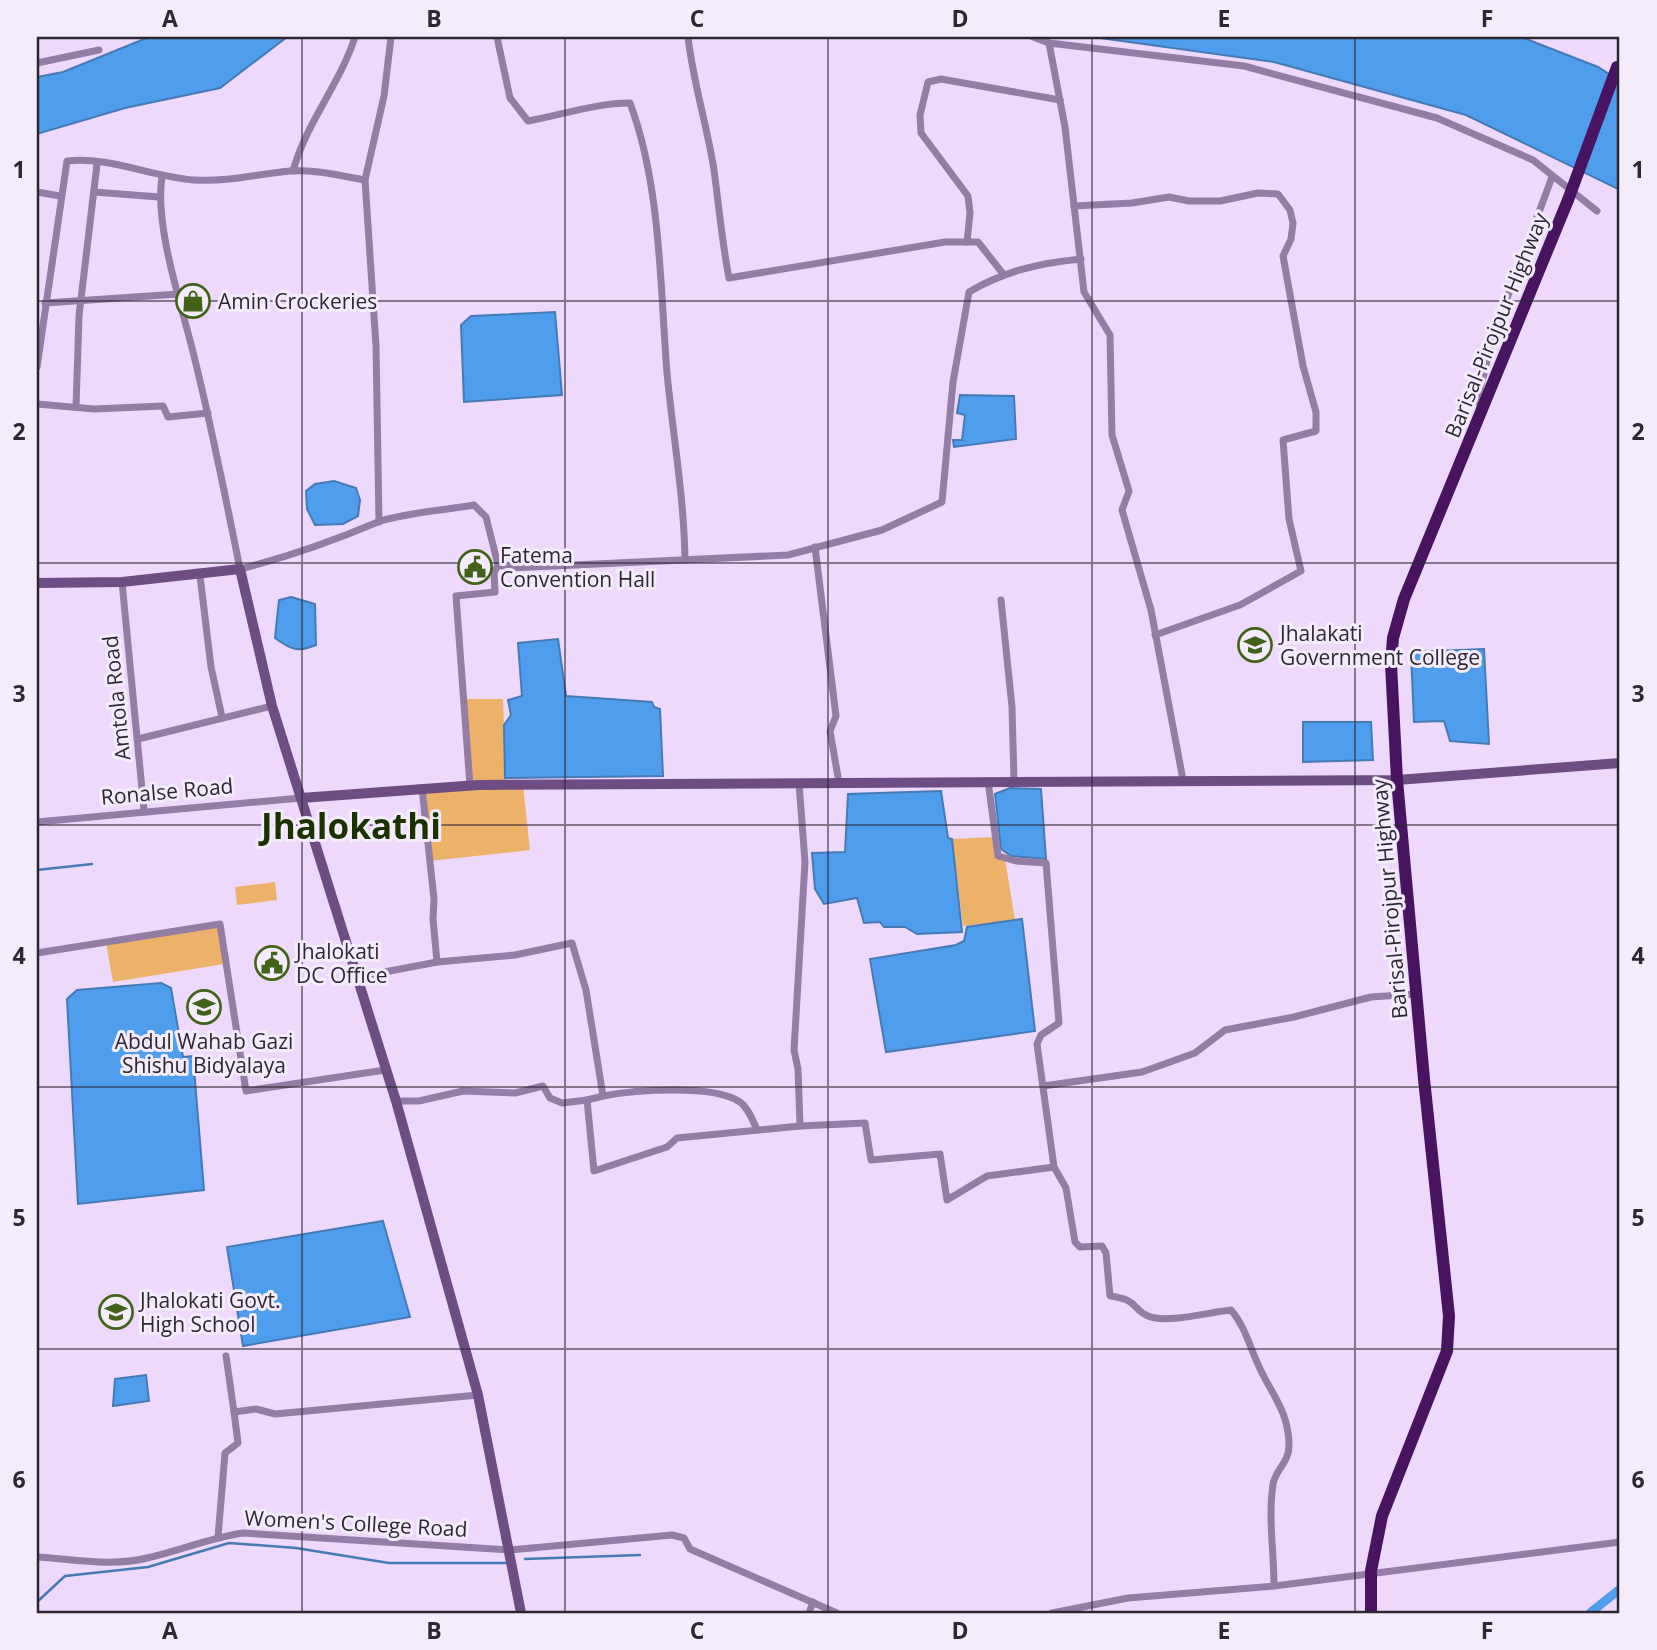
<svg xmlns="http://www.w3.org/2000/svg" width="1657" height="1650" font-family="'Open Sans',sans-serif">
	<style>
		.green { fill: #ecb26a }
		.water { fill: #4f9eed; stroke: #457ab5; stroke-width: 2 }
		.lines { fill: none; stroke-linecap: round; stroke-linejoin: round }
		.stream { stroke: #457ab5; stroke-width: 2.5 }
		.canal { stroke: #4f9eed; stroke-width: 9 }
		.minor { stroke: #947da4; stroke-width: 7 }
		.secondary { stroke: #6e4c84; stroke-width: 10 }
		.trunk { stroke: #481462; stroke-width: 12 }
		.trunk-bridge { stroke: #481462; stroke-width: 12 }
		.grid { fill: none; stroke: #2d2633; stroke-width: 2; stroke-opacity: 0.55 }
		.labels { text-anchor: middle; dominant-baseline: central; stroke-width: 6; stroke-linejoin: round; paint-order: stroke }
		.poi-label { font-size: 21px; fill: #2d2633; stroke: #f4ecfb; text-anchor: start }
		.street-label { font-size: 21px; fill: #2d2633; stroke: #f4ecfb }
		.town-label { font-size: 35px; font-weight: bold; fill: #1c3100; stroke: #f4ecfb }
		.neatline { fill: none; stroke: #2d2633; stroke-width: 2.5 }
		.grid-label { font-size: 23px; text-anchor: middle; font-weight: bold; fill: #2d2633 }
	</style>
	<rect width="100%" height="100%" fill="#eed9fd"/>
	<g class="green">
		<polygon points="464,699 503,699 506,785 523,785 530,850 430,861 422,788 469,787"/>
		<polygon points="995,837 995,845 1005,859 1015,920 963,926 952,839"/>
		<polygon points="275,882 277,900 237,905 235,887"/>
		<polygon points="220,924 224,964 113,982 106,943"/>
	</g>
	<g class="water">
		<polygon points="149,37 287,37 220,88 125,108 37,134 37,77 63,72"/>
		<polygon points="1093,37 1521,37 1598,67 1620,81 1620,190 1466,115 1274,62"/>
		<polygon points="555,312 562,395 464,402 461,325 471,316"/>
		<polygon points="960,395 1014,396 1016,439 954,447 953,440 962,440 965,415 957,413"/>
		<polygon points="334,481 356,488 360,500 358,516 343,524 315,525 307,509 306,491 315,484"/>
		<path d="M291,597l24,7 1,41c-19,8 -26,4 -41,-7l4,-38z"/>
		<polygon points="558,639 566,696 652,702 654,707 660,709 663,776 505,778 504,725 511,715 508,700 522,696 518,643"/>
		<polygon points="1484,649 1489,744 1450,741 1444,721 1414,722 1411,652"/>
		<polygon points="1303,722 1371,722 1373,760 1303,762"/>
		<polygon points="1010,788 1041,789 1046,859 1011,856 1001,849 995,794"/>
		<polygon points="941,791 948,838 952,839 962,932 917,934 905,927 884,927 880,922 864,923 857,898 824,904 815,889 812,853 845,852 848,794"/>
		<polygon points="1022,919 1035,1031 886,1052 870,959 956,945 964,941 967,927"/>
		<polygon points="161,983 171,988 183,1057 193,1056 204,1190 78,1204 67,999 77,990"/>
		<polygon points="383,1221 410,1317 243,1346 227,1247"/>
		<polygon points="146,1375 149,1401 113,1406 115,1379"/>
	</g>
	<g class="lines">
		<g class="stream">
			<polyline points="37,870 92,864"/>
			<polyline points="525,1559 640,1555"/>
			<polyline points="37,1602 65,1576 148,1567 229,1543 296,1548 389,1563 505,1563"/>
		</g>
		<polyline class="canal" points="1590,1613 1620,1589"/>
		<g class="minor">
			<path d="M497,37l13,61 18,23c34,-6 68,-18 102,-18 31,83 30,182 37,270 6,63 17,123 18,187"/>
			<path d="M688,37c5,45 19,88 26,133 5,37 8,72 15,108l216,-36h33l26,33"/>
			<polyline points="1033,37 1049,43 1244,66 1437,118 1533,160 1597,211"/>
			<polyline points="1049,43 1065,127 1084,292 1110,335 1112,435 1129,491 1122,510 1151,610 1183,780"/>
			<polyline points="37,63 99,50"/>
			<path d="M293,171c13,-48 47,-87 62,-134"/>
			<path d="M162,177c-8,50 21,132 33,183 17,69 31,139 45,209 48,-12 93,-28 138,-47 23,-9 70,-12 96,-17l12,12 12,48 13,3 277,-13 94,-25 60,-28 11,-120 16,-90c35,-21 71,-29 112,-33"/>
			<polyline points="37,192 60,196"/>
			<polyline points="94,192 159,197"/>
			<polyline points="1074,206 1132,203 1169,197 1189,201 1220,201 1258,193 1278,194 1290,210 1293,223 1291,239 1283,256 1303,366 1316,412 1316,431 1283,440 1289,519 1301,571 1240,605 1155,635"/>
			<polyline points="967,242 970,213 968,196 921,133 920,115 928,82 941,79 1060,100"/>
			<polyline points="45,303 179,294"/>
			<path d="M37,367l30,-206c42,-5 85,16 127,19 37,2 61,-6 96,-9 24,-2 51,5 75,9"/>
			<polyline points="37,404 94,409 163,406 168,417 208,413"/>
			<polyline points="76,407 79,316 97,164"/>
			<polyline points="1480,408 1479,394 1493,336 1552,177"/>
			<polyline points="379,522 376,346 365,180 384,96 391,37"/>
			<polyline points="815,547 836,716 830,731 839,783"/>
			<polyline points="200,576 211,667 222,717"/>
			<polyline points="122,582 144,810"/>
			<polyline points="1001,600 1012,707 1014,781"/>
			<polyline points="138,739 272,706"/>
			<path d="M988,781l10,75 18,5 30,2 13,160 -18,12 -4,9 17,123 12,21 9,54 5,5 22,-1 4,7 4,43c30,4 21,13 38,20 18,8 62,-4 83,-6 13,15 18,34 26,52 12,30 32,47 32,84 0,16 -14,25 -16,38 -5,33 1,68 1,102"/>
			<polyline points="470,786 456,596 495,592 494,573 498,565"/>
			<polyline points="37,822 301,798"/>
			<polyline points="37,953 220,924 246,1091 385,1070"/>
			<polyline points="437,962 515,955 572,943 586,990 603,1096 587,1100"/>
			<polyline points="358,977 437,962 433,919 434,899 422,788"/>
			<polyline points="1043,1086 1142,1072 1195,1053 1225,1030 1294,1017 1371,997 1416,994"/>
			<path d="M603,1096c31,-6 111,-12 137,6 9,7 13,19 17,28"/>
			<polyline points="396,1101 419,1101 463,1091 515,1093 543,1086 550,1098 562,1103 587,1100 594,1171 667,1147 677,1138 800,1126 798,1069 794,1050 805,862 799,783"/>
			<polyline points="800,1126 865,1123 871,1160 940,1154 947,1200 987,1176 1054,1167"/>
			<polyline points="226,1356 234,1412 256,1409 275,1414 478,1395"/>
			<polyline points="218,1537 225,1453 238,1443 234,1412"/>
			<path d="M37,1557c35,2 75,10 110,1 32,-7 62,-20 96,-25l267,17 162,-15 12,3 6,11 147,64"/>
			<polyline points="809,1613 813,1602"/>
			<polyline points="1052,1613 1128,1598 1274,1586 1620,1542"/>
		</g>
		<g class="secondary">
			<polyline points="37,583 122,582 240,569 272,706 396,1101 478,1395 521,1613"/>
			<polyline points="301,798 478,785 1397,780 1620,763"/>
		</g>
		<polyline class="trunk" points="1371,1613 1371,1571 1382,1516 1447,1351 1449,1316 1424,1079 1397,780 1391,664 1393,638 1404,599 1568,200"/>
		<polyline class="trunk-bridge" points="1568,200 1617,67"/>
	</g>
	<path class="grid" d="M302,37v1576M565,37v1576M828,37v1576M1092,37v1576M1355,37v1576M37,301h1583M37,563h1583M37,825h1583M37,1087h1583M37,1349h1583"/>
	<defs>
		<g id="shop-ring" transform="scale(1.75)"><circle r="9.5" fill="#f4ecfb" stroke="#416218" stroke-width="1.5"/><path d="M-5-2.5h2.3a2.7 3.5 0 0 1 5.4 0H5L5.5 6h-11ZM-1.5-2.5h3a1.5 2.3 0 0 0-3 0Z" fill="#416218"/></g>
		<g id="civic-ring" transform="scale(1.75)"><circle r="9.5" fill="#f4ecfb" stroke="#416218" stroke-width="1.5"/><path d="M-.6-6.5H3V-4.5H.6V-3L4-1V1h2V6H-6V1h2V-1L-.6-3ZM-1.2 2.5V6h2.4V2.5Z" fill="#416218"/></g>
		<g id="university-ring" transform="scale(1.75)"><circle r="9.5" fill="#f4ecfb" stroke="#416218" stroke-width="1.5"/><path d="M0-5L7-2L0 1L-7-2ZM-4 1L0 2.5L4 1V4Q0 6-4 4Z" fill="#416218"/></g>
		<g id="school-ring" transform="scale(1.75)"><circle r="9.5" fill="#f4ecfb" stroke="#416218" stroke-width="1.5"/><path d="M0-5L7-2L0 1L-7-2ZM-4 1L0 2.5L4 1V4Q0 6-4 4Z" fill="#416218"/></g>
	</defs>
	<g fill-rule="evenodd">
		<use href="#shop-ring" x="193" y="301"/>
		<use href="#civic-ring" x="475" y="567"/>
		<use href="#university-ring" x="1255" y="645"/>
		<use href="#civic-ring" x="272" y="963"/>
		<use href="#school-ring" x="204" y="1007"/>
		<use href="#school-ring" x="116" y="1312"/>
	</g>
	<g class="labels">
		<g class="poi-label">
			<text x="218" y="301">Amin Crockeries</text>
			<text x="500" y="555">Fatema<tspan x="500" dy="24">Convention Hall</tspan></text>
			<text x="1280" y="633">Jhalakati<tspan x="1280" dy="24">Government College</tspan></text>
			<text x="296" y="951">Jhalokati<tspan x="296" dy="24">DC Office</tspan></text>
			<text x="204" y="1041" text-anchor="middle">Abdul Wahab Gazi<tspan x="204" dy="24">Shishu Bidyalaya</tspan></text>
			<text x="140" y="1300">Jhalokati Govt.<tspan x="140" dy="24">High School</tspan></text>
		</g>
		<g class="street-label">
			<text transform="translate(1496 325) rotate(-68)">Barisal-Pirojpur Highway</text>
			<text transform="translate(116 698) rotate(-96)">Amtola Road</text>
			<text transform="translate(167 791) rotate(-5)">Ronalse Road</text>
			<text transform="translate(1389 899) rotate(-95)">Barisal-Pirojpur Highway</text>
			<text transform="translate(356 1523) rotate(3)">Women's College Road</text>
		</g>
		<g class="town-label">
			<text x="351" y="825">Jhalokathi</text>
		</g>
	</g>
	<rect width="1657" height="1650" fill="none" stroke="#f4ecfb" stroke-width="77"/>
	<rect x="38" y="38" width="1580" height="1574" class="neatline"/>
	<g class="grid-label">
		<text x="170" y="27">A</text>
		<text x="434" y="27">B</text>
		<text x="697" y="27">C</text>
		<text x="960" y="27">D</text>
		<text x="1224" y="27">E</text>
		<text x="1487" y="27">F</text>
		<text x="19" y="178">1</text>
		<text x="1638" y="178">1</text>
		<text x="19" y="440">2</text>
		<text x="1638" y="440">2</text>
		<text x="19" y="702">3</text>
		<text x="1638" y="702">3</text>
		<text x="19" y="964">4</text>
		<text x="1638" y="964">4</text>
		<text x="19" y="1226">5</text>
		<text x="1638" y="1226">5</text>
		<text x="19" y="1488">6</text>
		<text x="1638" y="1488">6</text>
		<text x="170" y="1639">A</text>
		<text x="434" y="1639">B</text>
		<text x="697" y="1639">C</text>
		<text x="960" y="1639">D</text>
		<text x="1224" y="1639">E</text>
		<text x="1487" y="1639">F</text>
	</g>
</svg>
